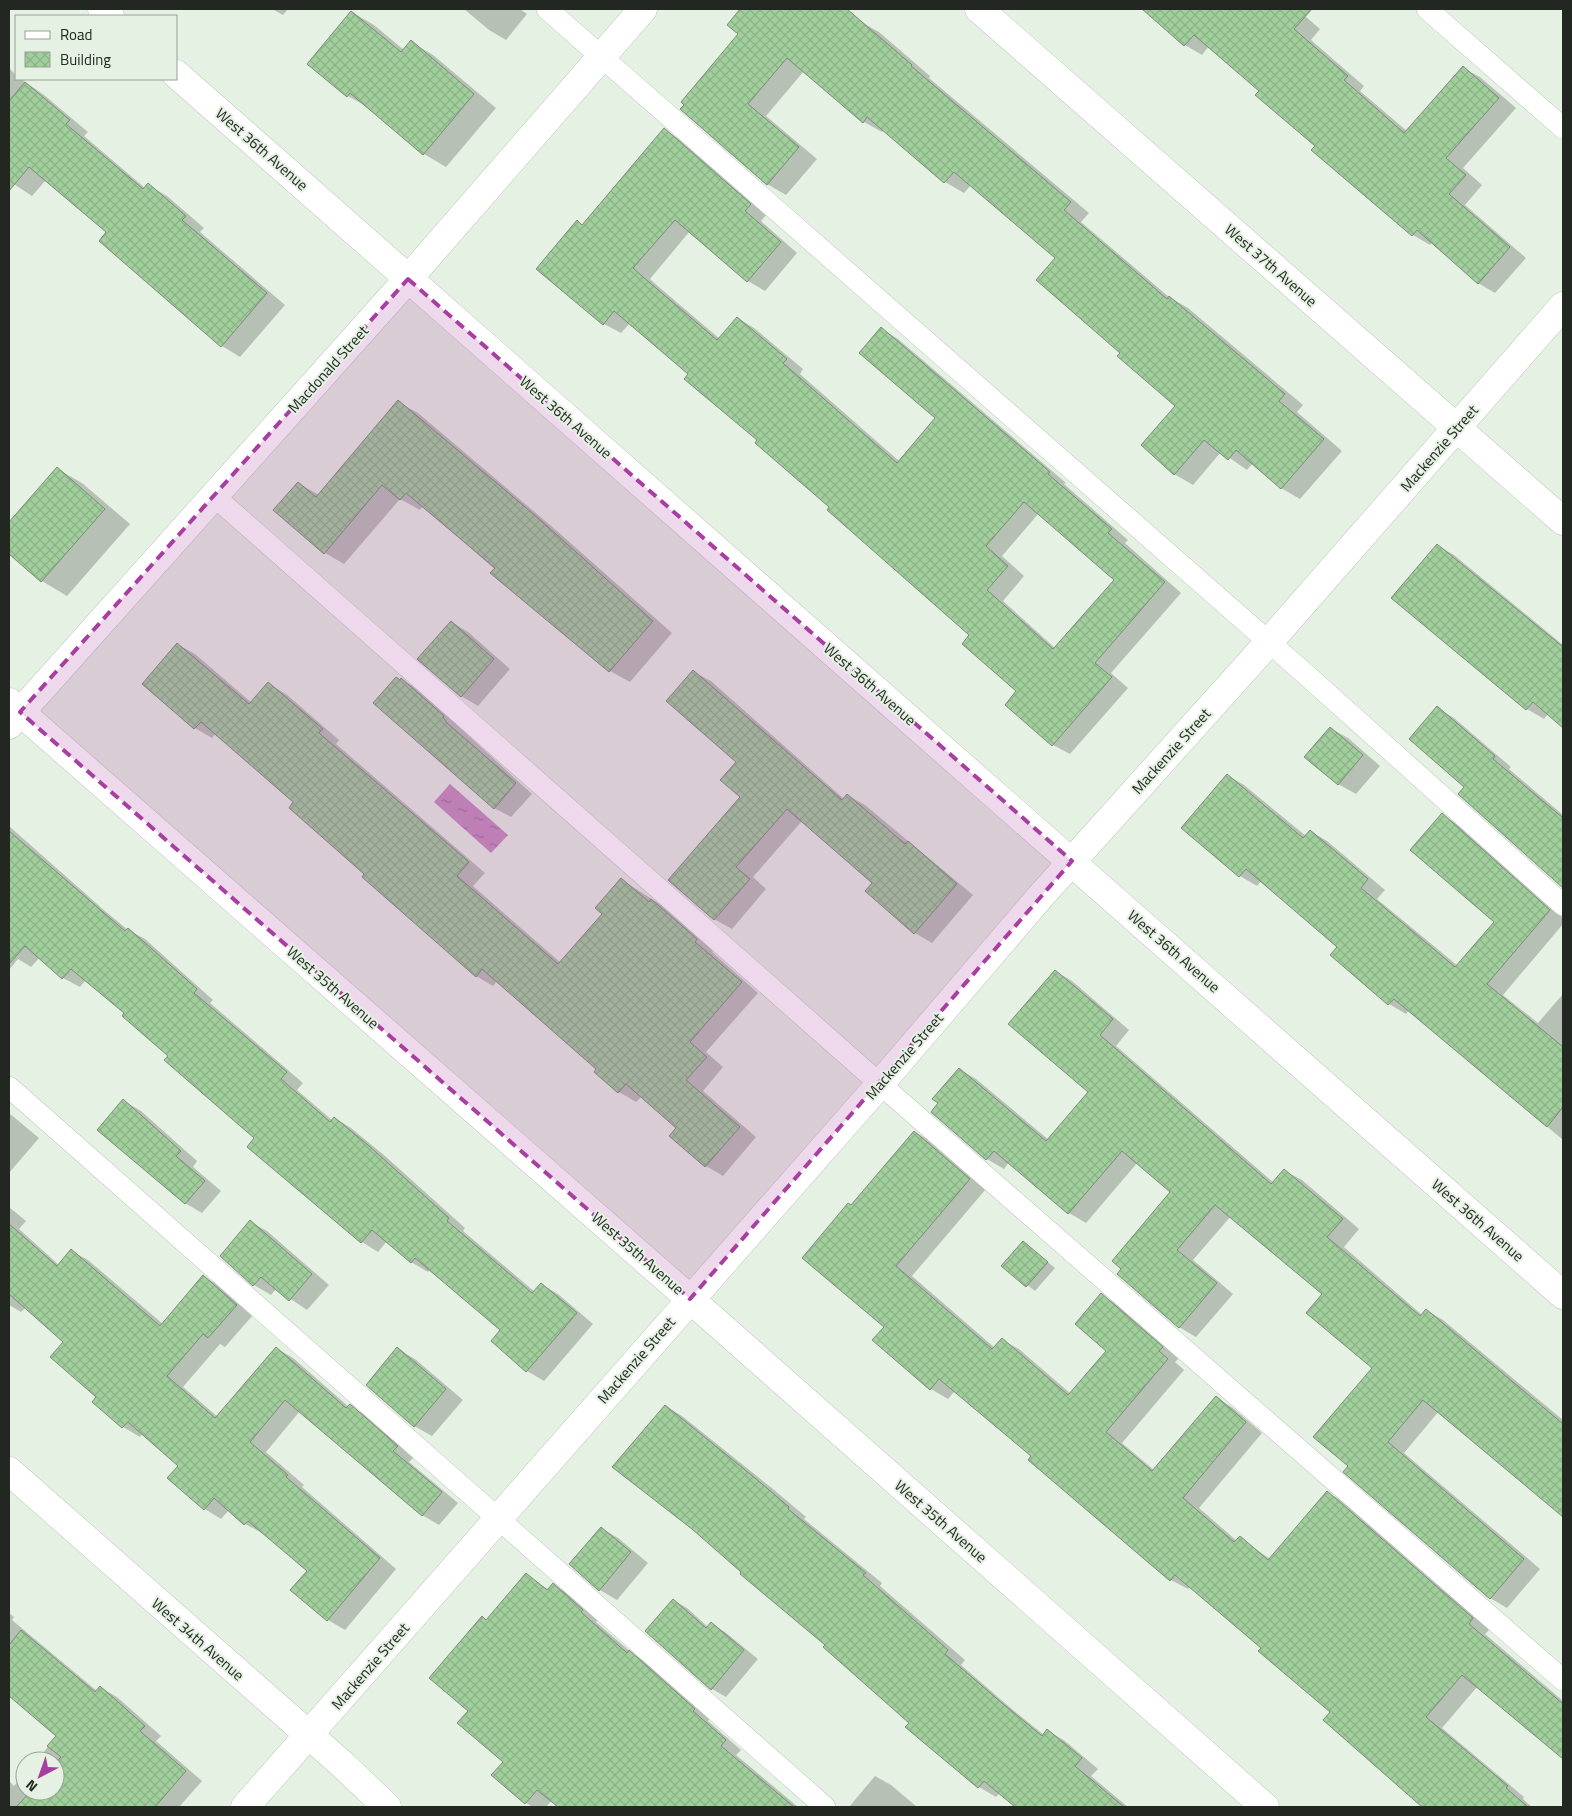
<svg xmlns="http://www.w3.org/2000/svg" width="1572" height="1816" font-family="'Titillium Web',sans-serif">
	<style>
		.water { fill: url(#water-ripples) }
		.shadow { fill: #0003; fill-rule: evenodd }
		.building { fill: url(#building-cross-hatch); stroke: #7f8a7d; fill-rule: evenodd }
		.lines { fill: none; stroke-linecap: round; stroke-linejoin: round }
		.service-casing { stroke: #bdc9bc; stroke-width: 22 }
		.minor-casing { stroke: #bdc9bc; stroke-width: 29 }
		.tertiary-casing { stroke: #bdc9bc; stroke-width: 29 }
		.service { stroke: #fff; stroke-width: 21 }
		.minor { stroke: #fff; stroke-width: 28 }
		.tertiary { stroke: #fff; stroke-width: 28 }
		.marked { fill: #a83ea0; fill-opacity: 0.2; stroke: #a83ea0; stroke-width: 4; stroke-dasharray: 10 6; stroke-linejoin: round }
		.labels { text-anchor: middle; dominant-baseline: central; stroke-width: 4; stroke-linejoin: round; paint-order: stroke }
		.street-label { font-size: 15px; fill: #232722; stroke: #e5f1e3 }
	</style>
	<defs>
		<pattern id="water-ripples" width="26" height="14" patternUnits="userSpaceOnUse" patternTransform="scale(1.25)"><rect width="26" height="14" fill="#c390bc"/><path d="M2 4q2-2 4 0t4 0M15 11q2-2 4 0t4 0" fill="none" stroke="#9e7698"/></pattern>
		<pattern id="building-cross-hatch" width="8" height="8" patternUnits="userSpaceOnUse" patternTransform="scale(1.25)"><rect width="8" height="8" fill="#a1cf9c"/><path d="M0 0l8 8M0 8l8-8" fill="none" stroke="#8ab286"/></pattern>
	</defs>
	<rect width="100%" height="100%" fill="#e5f1e3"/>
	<polygon class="water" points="450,784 508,835 491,853 434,802"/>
	<g class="shadow">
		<polygon points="272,9 288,9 283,15"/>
		<polygon points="464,9 520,9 527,14 506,40 489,30"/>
		<polygon points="742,9 845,9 859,21 879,32 930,76 929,78 1089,213 1081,222 1169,297 1188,308 1303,405 1297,412 1342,451 1300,499 1281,488 1253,463 1247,470 1221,452 1193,485 1174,474 1177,406 1122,353 1057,258 971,185 964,193 945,182 884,130 882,132 864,122 804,71 766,116 817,159 786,195 767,184 682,109 740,34 728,24"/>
		<polygon points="1144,9 1297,9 1320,29 1311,40 1364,86 1360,91 1407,131 1463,68 1480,77 1516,108 1463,168 1482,185 1465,205 1526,258 1495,293 1478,283 1432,242 1430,245 1413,235 1260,91 1209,46 1202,55 1185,45"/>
		<polygon points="352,12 374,25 404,50 411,42 433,55 496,108 446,167 424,154 371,109 348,96"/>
		<polygon points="9,68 16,75 16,79 21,79 44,95 88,132 84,136 145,188 148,185 167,196 204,228 200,232 285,305 240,357 222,346 108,232 46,180 32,196 9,181"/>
		<path d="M664,130l17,10 86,74 -6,7 36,32 -32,38 -17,-10 -58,-50 -40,48 10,9 60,51 17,-21 17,10 49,41 -3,5 99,87 38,-43 -56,-89 17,10 168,144 -2,1 64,56 -3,3 56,50 -70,80 17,15 -58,66 -17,-9 -35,-54 -47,-56 -281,-261 -60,-51 -9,10 -17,-9 -27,-102 6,3zM1039,513l77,67 -61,68 -52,-47 21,-25 -22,-20z"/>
		<polygon points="398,402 418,413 557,531 672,633 630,682 610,671 423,506 420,510 400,499 344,564 325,553 298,483 319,495"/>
		<polygon points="57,469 82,483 130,524 67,596 42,581 9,552 9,523"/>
		<polygon points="1437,545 1454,555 1563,645 1563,726 1548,714 1544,719 1527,709"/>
		<polygon points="451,622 468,632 510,669 478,706 461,696"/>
		<polygon points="177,644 195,654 252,703 269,684 286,694 339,740 336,744 485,873 473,886 561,963 604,914 622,880 669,910 714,950 712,952 758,993 706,1052 723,1067 703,1091 756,1137 723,1176 706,1166 678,1128 642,1096 636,1102 619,1092 595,1072 598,1069 497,981 493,986 476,976 366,874 295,802 216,733 212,738 195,728"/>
		<polygon points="694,672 711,681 844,799 847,795 865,805 973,895 932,943 915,933 866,891 874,883 802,821 753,877 766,889 732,929 714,919 742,797 738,762"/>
		<polygon points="401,679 418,689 532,794 511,817 494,808"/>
		<polygon points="1437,708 1454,718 1511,767 1509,769 1563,815 1563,887 1460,794 1466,787"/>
		<polygon points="1330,728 1348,738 1380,766 1356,794 1338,784"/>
		<polygon points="1227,775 1244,785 1306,836 1310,831 1327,841 1385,890 1377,899 1458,966 1495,922 1442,815 1459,825 1563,918 1563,924 1503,995 1538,1023 1563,994 1563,1140 1409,1010 1406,1014 1389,1004 1332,955 1339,947 1261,881 1257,886 1240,876 1183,828"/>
		<polygon points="9,826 105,911 128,930 145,939 213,1000 210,1003 303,1083 297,1090 333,1121 335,1118 351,1128 385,1156 465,1228 463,1231 535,1292 541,1284 558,1294 593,1324 544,1381 527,1371 492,1341 502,1330 430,1269 428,1272 411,1262 387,1241 378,1252 362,1242 126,1013 86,980 80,987 63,978 40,957 31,967 18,959 9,970"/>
		<polygon points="1055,971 1072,981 1129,1030 1116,1046 1274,1183 1285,1171 1302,1180 1359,1229 1344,1247 1422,1315 1426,1310 1443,1320 1563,1420 1563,1516 1439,1411 1404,1453 1540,1569 1507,1608 1490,1598 1350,1465 1373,1368 1324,1294 1231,1216 1193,1260 1233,1294 1196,1337 1179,1327 1172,1191 1138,1162 1086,1223 1069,1213 1009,1162 1004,1169 987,1159 939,1103 959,1069 976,1079 1049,1140 1090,1091"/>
		<polygon points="124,1101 141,1111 197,1161 193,1167 221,1191 202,1213 185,1203"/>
		<polygon points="9,1113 39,1138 9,1173"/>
		<polygon points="915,1132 932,1142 986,1189 912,1276 995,1348 1002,1340 1019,1349 1071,1394 1108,1351 1101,1295 1118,1305 1179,1358 1175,1362 1184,1370 1122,1443 1154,1470 1216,1398 1233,1408 1262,1433 1199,1508 1237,1541 1240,1538 1270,1559 1327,1492 1344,1502 1490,1629 1485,1634 1563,1701 1563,1758 1477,1687 1442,1728 1524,1797 1523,1799 1532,1807 1423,1807 1405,1791 1332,1712 1262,1648 1191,1586 1188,1589 1171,1580 1032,1456 955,1391 948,1399 931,1389 874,1340 885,1327 851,1206"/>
		<polygon points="9,1207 26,1221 19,1229 59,1265 71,1251 88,1260 163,1324 204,1277 220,1286 253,1315 225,1347 220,1344 183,1387 218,1417 276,1348 293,1358 349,1407 367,1415 414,1457 409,1462 458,1503 439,1525 422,1515 300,1411 266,1452 304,1485 302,1487 396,1569 345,1630 328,1620 292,1590 308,1571 263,1532 262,1533 245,1524 229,1510 221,1519 205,1509 180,1466 143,1433 140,1437 123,1427 98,1397 65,1342 26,1307 21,1312 9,1305"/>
		<polygon points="250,1222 267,1231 329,1285 307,1310 276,1289 271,1295 254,1285 221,1256"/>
		<polygon points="1023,1242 1055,1268 1035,1291 1003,1266"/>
		<polygon points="397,1349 415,1359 463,1400 432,1436 414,1426 367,1385"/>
		<polygon points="665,1406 682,1416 773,1489 806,1517 804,1519 882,1583 880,1586 965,1660 961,1665 1013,1710 1044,1735 1048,1731 1065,1741 1098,1769 1091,1776 1128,1807 1017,1807 1000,1793 996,1797 979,1787 907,1727 911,1722 826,1644"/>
		<polygon points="601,1528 618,1538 648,1563 617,1600 600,1590"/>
		<polygon points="526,1575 549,1590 553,1585 569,1594 598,1620 596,1622 633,1654 645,1661 710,1718 708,1721 741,1750 736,1755 798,1807 560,1807 552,1800 546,1807 533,1807 526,1803 505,1762 470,1711 487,1621"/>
		<polygon points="673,1600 687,1608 708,1627 711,1624 725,1632 758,1659 726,1697 712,1689"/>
		<polygon points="9,1613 14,1617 12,1620 97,1691 100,1687 117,1697 161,1736 156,1741 202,1781 179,1807 9,1807 9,1781 14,1786 25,1773 25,1791 55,1791 55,1761 36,1761 57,1736 9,1695"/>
		<polygon points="875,1776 891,1785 917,1807 849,1807"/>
	</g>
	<g class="building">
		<polygon points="740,9 847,9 912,65 911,66 1071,202 1064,210 1167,299 1169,296 1285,394 1279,401 1324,439 1281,489 1236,450 1228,460 1204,440 1174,475 1141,445 1175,406 1117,356 1120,353 1036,280 1055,258 954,172 944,183 867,117 863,123 787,58 748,104 799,147 767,185 680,109 684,105 681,102 738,34 727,25"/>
		<polygon points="1142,9 1312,9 1294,29 1348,76 1344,80 1404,133 1463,66 1499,98 1446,158 1466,175 1449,194 1510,247 1478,284 1417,230 1412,236 1311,150 1315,146 1255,95 1259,91 1194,35 1184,46"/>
		<polygon points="351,11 401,52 411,40 474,94 423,155 350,93 347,97 307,64"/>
		<polygon points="25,82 70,120 66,124 143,189 148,183 186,216 182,220 267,293 221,347 99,241 106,232 29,167 9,191 9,101"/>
		<path d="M664,128l87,76 -6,7 36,31 -34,40 -72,-62 -42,48 10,9 74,63 20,-23 50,42 -4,4 114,100 38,-45 -76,-65 22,-26 169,145 -2,2 64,55 -4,4 57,49 -70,81 17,14 -60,69 -47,-41 11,-14 -54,-47 7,-9 -142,-125 2,-3 -74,-64 2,-3 -73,-61 4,-5 -74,-63 -11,14 -67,-56 41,-49 5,5zM1024,502l90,78 -61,69 -66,-59 21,-24 -22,-20z"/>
		<polygon points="398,400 538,518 653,621 609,672 490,573 495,568 406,493 400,500 382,485 324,554 273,510 298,482 316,497"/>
		<polygon points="57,467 105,509 41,582 9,554 9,522"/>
		<polygon points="1437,544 1563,647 1563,728 1533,702 1526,710 1391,598"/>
		<polygon points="451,621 494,659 461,697 417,659"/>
		<polygon points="177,643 249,704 268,682 323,729 319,733 469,862 457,876 558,964 602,914 595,908 621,878 649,902 651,899 697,939 695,942 742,982 690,1042 707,1057 686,1080 740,1127 705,1167 669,1136 676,1128 626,1084 618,1093 594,1072 596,1069 482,969 476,977 362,877 364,874 289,808 293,802 201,722 194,729 142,684"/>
		<polygon points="693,670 842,800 847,794 905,844 908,841 957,884 914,934 865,891 872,883 787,809 736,867 750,879 714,920 668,880 740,797 720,780 736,762 666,701"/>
		<polygon points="396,677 400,680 401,678 444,716 443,717 447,723 516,783 494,809 373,703"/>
		<polygon points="1437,706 1495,756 1493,759 1563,818 1563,888 1458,794 1464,787 1409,739"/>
		<polygon points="1330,727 1363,755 1338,785 1304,757"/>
		<polygon points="1227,774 1303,838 1310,830 1368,879 1361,888 1455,967 1494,922 1410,850 1442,813 1550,910 1487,984 1563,1047 1563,1107 1547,1127 1394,999 1388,1005 1330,955 1337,947 1246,869 1239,877 1181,828"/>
		<polygon points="9,831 125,931 128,928 152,949 197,989 194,993 287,1072 281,1079 330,1122 334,1117 368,1145 449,1218 447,1221 532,1293 541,1283 577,1313 526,1372 491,1341 500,1330 415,1258 411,1263 372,1230 361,1243 247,1147 254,1138 164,1060 168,1056 122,1016 124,1013 71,969 62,979 25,946 9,964"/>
		<polygon points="1055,970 1113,1019 1100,1035 1271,1184 1284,1169 1343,1219 1327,1237 1420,1316 1426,1309 1563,1424 1563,1517 1423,1400 1388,1442 1524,1559 1490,1599 1343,1472 1348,1466 1313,1437 1372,1368 1306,1313 1322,1294 1215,1205 1177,1250 1217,1283 1179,1328 1117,1274 1121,1269 1112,1261 1170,1192 1122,1151 1068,1214 994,1151 986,1160 931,1112 938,1103 932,1099 959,1068 1046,1141 1088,1092 1008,1024"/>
		<polygon points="123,1099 181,1151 176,1156 205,1181 185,1204 97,1130"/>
		<polygon points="914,1131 970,1179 896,1266 992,1349 1002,1338 1068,1395 1106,1351 1075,1324 1101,1293 1163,1347 1159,1351 1168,1359 1106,1432 1152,1471 1216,1396 1246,1422 1183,1498 1234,1542 1240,1536 1268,1560 1327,1491 1473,1618 1469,1624 1563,1704 1563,1759 1462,1675 1426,1717 1508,1786 1506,1788 1528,1807 1422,1807 1323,1720 1330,1712 1258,1651 1261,1648 1175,1575 1170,1581 1028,1460 1031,1456 939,1379 930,1390 872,1340 884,1327 802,1258 848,1203 851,1205"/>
		<polygon points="250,1220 312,1274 289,1301 261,1277 253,1286 220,1256"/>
		<polygon points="9,1224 57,1266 71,1249 160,1326 203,1275 237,1305 208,1338 203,1334 167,1376 215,1418 276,1347 346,1408 350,1404 398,1446 393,1451 442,1492 422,1516 285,1400 250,1442 288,1475 286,1477 380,1558 327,1621 290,1590 307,1571 248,1521 244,1525 214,1498 204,1510 167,1478 178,1466 128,1422 122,1428 92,1402 96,1397 50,1357 63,1342 9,1294"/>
		<polygon points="1023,1241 1048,1262 1026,1287 1001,1266"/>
		<polygon points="397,1347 446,1389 414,1427 366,1385"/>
		<polygon points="665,1405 755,1478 789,1507 788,1509 866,1573 863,1575 948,1650 945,1654 996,1698 1042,1736 1047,1729 1082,1758 1075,1766 1124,1807 1015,1807 984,1781 978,1788 905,1727 909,1723 823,1647 825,1645 740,1574 741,1572 692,1529 612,1467"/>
		<polygon points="601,1527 631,1552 599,1591 569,1564"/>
		<polygon points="526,1573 547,1590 553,1583 583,1610 581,1612 627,1653 629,1650 695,1709 693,1711 726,1740 721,1746 794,1807 558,1807 537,1790 525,1804 491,1775 503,1762 457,1723 468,1711 429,1678 482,1616 486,1620"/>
		<polygon points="673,1599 706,1628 711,1622 744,1650 711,1690 645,1631"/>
		<polygon points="21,1630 95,1692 100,1686 145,1726 140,1731 186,1771 155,1807 16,1807 31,1791 55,1791 55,1763 61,1757 47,1746 56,1736 9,1696 9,1645"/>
	</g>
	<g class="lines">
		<g class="service-casing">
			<g id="service">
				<polyline points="547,9 1302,671 1563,905"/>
				<polyline points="1427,9 1563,128"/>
				<polyline points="214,496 880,1084 1563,1680"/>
				<polyline points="9,1087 825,1807"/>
			</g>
		</g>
		<g class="minor-casing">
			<g id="minor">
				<polyline points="102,9 110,16"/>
				<polyline points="979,9 1563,521"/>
				<polyline points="176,74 1563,1295"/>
				<polyline points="9,702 690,1299 1265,1807"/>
				<polyline points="9,725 408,279 643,9"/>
				<polyline points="9,1471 343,1765 387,1807"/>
			</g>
		</g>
		<g class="tertiary-casing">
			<polyline id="tertiary" points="245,1807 880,1084 1040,897 1269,642 1563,306"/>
		</g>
		<use href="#service" class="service"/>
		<use href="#minor" class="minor"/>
		<use href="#tertiary" class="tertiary"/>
	</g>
	<path class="marked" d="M408,279l664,582 -382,438 -670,-587z"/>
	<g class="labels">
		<g class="street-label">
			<text transform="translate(262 149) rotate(41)">West 36th Avenue</text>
			<text transform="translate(1271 265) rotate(41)">West 37th Avenue</text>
			<text transform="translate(328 369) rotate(-48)">Macdonald Street</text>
			<text transform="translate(566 417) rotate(41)">West 36th Avenue</text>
			<text transform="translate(1439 448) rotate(-49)">Mackenzie Street</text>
			<text transform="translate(870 684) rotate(41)">West 36th Avenue</text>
			<text transform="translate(1171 751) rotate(-48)">Mackenzie Street</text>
			<text transform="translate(1174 951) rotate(41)">West 36th Avenue</text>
			<text transform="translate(333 987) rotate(41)">West 35th Avenue</text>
			<text transform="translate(904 1056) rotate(-49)">Mackenzie Street</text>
			<text transform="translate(1478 1220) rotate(41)">West 36th Avenue</text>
			<text transform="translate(638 1253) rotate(41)">West 35th Avenue</text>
			<text transform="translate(636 1360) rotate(-49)">Mackenzie Street</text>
			<text transform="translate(941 1521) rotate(41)">West 35th Avenue</text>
			<text transform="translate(198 1639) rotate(41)">West 34th Avenue</text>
			<text transform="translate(370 1666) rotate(-49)">Mackenzie Street</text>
		</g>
	</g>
	<rect width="1572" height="1816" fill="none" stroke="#232722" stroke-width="20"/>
	<rect x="15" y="15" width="162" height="65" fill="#e5f1e3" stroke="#97a096"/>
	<rect x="25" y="31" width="25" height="8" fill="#ffffff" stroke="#97a096"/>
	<text x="60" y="40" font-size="15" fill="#232722">Road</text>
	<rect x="25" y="52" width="25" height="15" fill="url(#building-cross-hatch)" stroke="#97a096"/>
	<text x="60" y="65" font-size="15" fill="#232722">Building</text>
	<g transform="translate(40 1776) rotate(221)"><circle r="24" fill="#e5f1e3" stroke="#97a096"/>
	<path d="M0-4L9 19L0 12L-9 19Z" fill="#a83ea0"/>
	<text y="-8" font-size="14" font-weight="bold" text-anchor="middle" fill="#232722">N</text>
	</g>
</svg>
